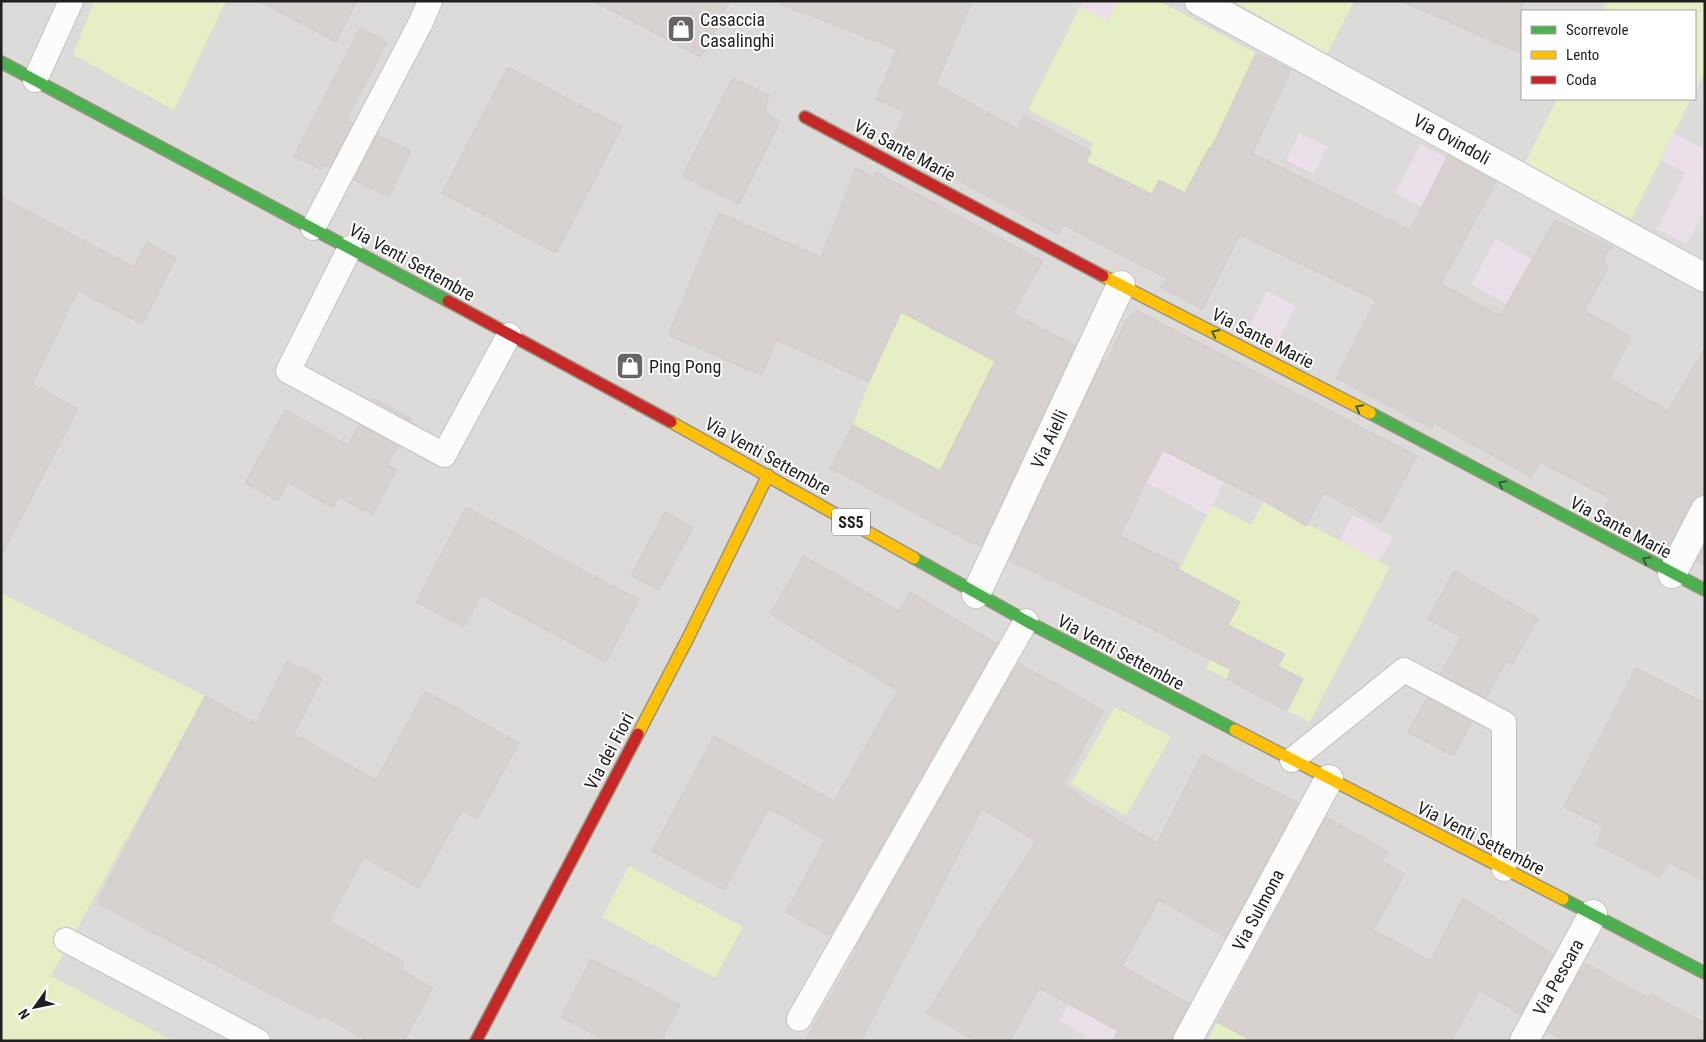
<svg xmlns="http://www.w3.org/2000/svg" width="1706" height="1042" font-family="'Roboto Condensed',sans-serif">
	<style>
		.residential { fill: #dddbd9; fill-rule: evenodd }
		.industrial { fill: #ebdfea }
		.grass { fill: #e5eec4 }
		.parking { fill: #dedcdb }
		.building { fill: #d7d2d0; stroke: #d1cbc9 }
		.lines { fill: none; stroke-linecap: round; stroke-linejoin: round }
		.lane-casing { stroke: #c5c3c2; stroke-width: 26 }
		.street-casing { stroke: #c5c3c2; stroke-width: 30 }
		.fast-casing { stroke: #99947f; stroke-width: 14 }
		.slow-casing { stroke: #99947f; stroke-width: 14 }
		.jam-casing { stroke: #99947f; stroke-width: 14 }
		.lane { stroke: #fcfcfc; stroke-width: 24 }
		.street { stroke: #fcfcfc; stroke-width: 28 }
		.fast { stroke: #4caf50; stroke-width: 11 }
		.slow { stroke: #ffc107; stroke-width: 11 }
		.jam { stroke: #c62828; stroke-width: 11 }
		.oneway { stroke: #336035 }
		.labels { text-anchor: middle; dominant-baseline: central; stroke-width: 4; stroke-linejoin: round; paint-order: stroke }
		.shield { fill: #fff; stroke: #626262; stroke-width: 1 }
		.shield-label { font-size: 16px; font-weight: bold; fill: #1f1f1f }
		.poi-label { font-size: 18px; fill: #1f1f1f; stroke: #fff; text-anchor: start }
		.street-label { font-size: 18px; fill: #1f1f1f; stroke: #fff }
	</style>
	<rect width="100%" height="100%" fill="#eeebe8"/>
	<path class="residential" d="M1,1h1232l93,52 28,-52h351v1040h-1704zM1522,11h173v88h-173z"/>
	<g class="industrial">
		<polygon points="1083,1 1117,1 1108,21 1080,7"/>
		<polygon points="1299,133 1327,147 1314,174 1286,160"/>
		<polygon points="1674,134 1705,149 1705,176 1702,182 1705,183 1705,209 1687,244 1657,229 1685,173 1661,160"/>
		<polygon points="1421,144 1447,158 1422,207 1395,193"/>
		<polygon points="1496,239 1531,259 1506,304 1471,284"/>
		<polygon points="1267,291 1296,306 1278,341 1249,327"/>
		<polygon points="1163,451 1224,483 1208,515 1146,482"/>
		<polygon points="1353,515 1393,537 1378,564 1338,542"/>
		<polygon points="1068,1004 1118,1031 1112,1041 1083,1041 1085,1036 1059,1020"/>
	</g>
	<g class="grass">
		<polygon points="94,1 226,1 174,110 73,55"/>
		<polygon points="1117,1 1159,1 1256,53 1216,140 1209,148 1185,193 1159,180 1136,225 1093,194 1105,171 1087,162 1093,143 1028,110 1080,7 1108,21"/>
		<polygon points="1233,1 1354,1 1327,54"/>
		<polygon points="1607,1 1705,1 1705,71 1695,91 1695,11 1602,11"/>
		<polygon points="1557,99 1691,99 1631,219 1524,165"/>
		<polygon points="902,308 933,330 1014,371 941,471 853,425 869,382"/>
		<polygon points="1264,501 1390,567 1310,722 1287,711 1303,680 1278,666 1285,655 1250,636 1227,679 1206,668 1240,602 1179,570 1212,505 1251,525"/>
		<polygon points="1,593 205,696 51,976 173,1041 1,1041"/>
		<polygon points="1115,707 1171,737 1126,816 1071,784"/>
		<polygon points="629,866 743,927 715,978 602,917"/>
		<polygon points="1217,1022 1252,1041 1208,1041"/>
	</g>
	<polygon class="parking" points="1637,574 1705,610 1705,703 1599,648"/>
	<g class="building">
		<polygon points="259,1 357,1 336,42"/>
		<polygon points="593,1 730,1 701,57"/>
		<polygon points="781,1 972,1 936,84 1017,129 1024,116 1091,151 1086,162 1152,194 1159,180 1185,193 1209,148 1211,149 1256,53 1291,70 1252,153 1410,230 1448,155 1496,182 1441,284 1500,316 1555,220 1613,247 1604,256 1608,268 1584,311 1631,337 1610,378 1668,411 1705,347 1705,494 1697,497 1691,502 1668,548 1602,512 1610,498 1540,462 1531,477 1434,423 1432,428 1336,378 1376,300 1240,235 1203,309 1160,287 1168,279 1063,225 1058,234 890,144 905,112 876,99 897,49 780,4"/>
		<polygon points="1401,1 1522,1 1522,54"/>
		<polygon points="360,28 387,42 346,120 353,123 329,168 323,165 321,170 294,156"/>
		<polygon points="508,67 622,127 556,253 442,193"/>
		<polygon points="733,78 769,95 765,111 780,122 739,204 682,176"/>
		<polygon points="377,135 411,151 389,197 354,180"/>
		<polygon points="856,168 874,177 876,172 1043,261 1013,313 1075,346 981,546 975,543 974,544 830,468 853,425 940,471 995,361 901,312 869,382 777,340 761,375 668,335 719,213 821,257"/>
		<polygon points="1,197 134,267 147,242 176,258 142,324 78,290 32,384 78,409 1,556"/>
		<polygon points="1136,310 1417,456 1381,523 1324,493 1306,526 1264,501 1163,450 1146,482 1120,536 1178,564 1176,568 1240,602 1228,625 1285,654 1278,666 1303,679 1287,711 1227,679 1231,670 1148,627 1009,560 1103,360 1107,362 1126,320"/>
		<polygon points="373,398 412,419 411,421 372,400"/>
		<polygon points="285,410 348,445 359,425 398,446 387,465 397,470 372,515 339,497 333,508 288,482 278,501 245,483"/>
		<polygon points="466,507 639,600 606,662 481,595 464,627 416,602"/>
		<polygon points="665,512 693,528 659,590 631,575"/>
		<polygon points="1705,545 1705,566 1696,561"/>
		<polygon points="804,556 899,611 910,592 997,644 830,936 786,912 825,840 769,808 724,890 652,851 714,736 834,801 898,690 770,614"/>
		<polygon points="1454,571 1538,618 1512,665 1506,661 1486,698 1440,674 1461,637 1428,619"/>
		<polygon points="287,661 322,678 294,734 376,780 425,691 519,743 477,819 462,810 419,888 364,857 329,921 404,962 401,970 433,988 404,1041 368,1041 322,1015 320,1019 286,1002 97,903 205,696 256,723"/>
		<polygon points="1018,663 1104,711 1063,784 1089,803 1157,843 1202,754 1298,803 1226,937 1159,900 1122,966 1189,1004 1173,1034 1171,1041 1112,1041 1118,1031 1039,988 1010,1041 977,1041 926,1013 1036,841 982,809 861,1041 805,1041 857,950 855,949"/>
		<polygon points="1636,668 1705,703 1705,881 1669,862 1660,877 1596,844 1604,827 1564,807"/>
		<polygon points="1427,698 1472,722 1453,756 1408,732"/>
		<polygon points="1326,817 1388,852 1382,861 1405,874 1373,930 1431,961 1463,898 1553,954 1521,1015 1480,990 1451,1041 1252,1041 1217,1022"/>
		<polygon points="591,959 680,1005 661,1041 606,1041 561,1017"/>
		<polygon points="1586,964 1648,998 1650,994 1705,1023 1705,1041 1563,1041 1547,1031 1580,971 1582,972"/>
	</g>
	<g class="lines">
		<g class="lane-casing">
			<g id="lane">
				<polyline points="35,80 71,1"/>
				<polyline points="313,228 421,22 430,1"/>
				<polyline points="350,248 288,371 444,455 509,335"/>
				<polyline points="1292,760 1404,670 1504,723 1504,869"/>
				<polyline points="66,940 258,1041"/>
				<polyline points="799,1019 1026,621"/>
			</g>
		</g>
		<g class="street-casing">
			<g id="street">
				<polyline points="1199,1 1705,278"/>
				<polyline points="1672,574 1705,510"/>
				<polyline points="976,594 1121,285"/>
				<polyline points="1187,1041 1329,779"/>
				<polyline points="1524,1041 1593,914"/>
			</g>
		</g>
		<g class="fast-casing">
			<g id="fast">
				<polyline points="1,62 448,301"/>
				<polyline points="1370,413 1705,590"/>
				<polyline points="914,558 1026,621 1235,730"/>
				<polyline points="1563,899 1705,973"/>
			</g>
		</g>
		<g class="slow-casing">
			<g id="slow">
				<polyline points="1103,276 1370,413"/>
				<polyline points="671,422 914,558"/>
				<polyline points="1235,730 1563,899"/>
				<polyline points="638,734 688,638 768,475"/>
			</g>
		</g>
		<g class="jam-casing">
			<g id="jam">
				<polyline points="805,117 1103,276"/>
				<polyline points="448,301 671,422"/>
				<polyline points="476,1041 638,734"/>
			</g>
		</g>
		<use href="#lane" class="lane"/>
		<use href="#street" class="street"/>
		<use href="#fast" class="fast"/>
		<use href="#slow" class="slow"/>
		<use href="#jam" class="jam"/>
	</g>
	<defs><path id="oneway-chevron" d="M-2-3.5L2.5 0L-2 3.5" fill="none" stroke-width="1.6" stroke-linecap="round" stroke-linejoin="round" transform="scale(1.25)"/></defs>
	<g class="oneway">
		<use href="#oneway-chevron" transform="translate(1215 333) rotate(-153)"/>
		<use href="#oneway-chevron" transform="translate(1359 408) rotate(-152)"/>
		<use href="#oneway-chevron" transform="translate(1502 484) rotate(-152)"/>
		<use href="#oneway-chevron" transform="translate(1646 560) rotate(-152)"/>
	</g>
	<defs>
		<g id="shop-square" transform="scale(1.4375)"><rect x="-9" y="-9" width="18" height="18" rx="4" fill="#676665" stroke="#fff"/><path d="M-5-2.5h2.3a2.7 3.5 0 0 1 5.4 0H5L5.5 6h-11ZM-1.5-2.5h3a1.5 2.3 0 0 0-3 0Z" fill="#fff"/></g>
	</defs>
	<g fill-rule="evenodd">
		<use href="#shop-square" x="681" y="29"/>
		<use href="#shop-square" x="630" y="366"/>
	</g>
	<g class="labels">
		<rect class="shield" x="832" y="508.5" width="38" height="27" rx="4"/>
		<g class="shield-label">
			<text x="851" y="522">SS5</text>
		</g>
		<g class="poi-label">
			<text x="700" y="19">Casaccia<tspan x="700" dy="21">Casalinghi</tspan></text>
			<text x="649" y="366">Ping Pong</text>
		</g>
		<g class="street-label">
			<text transform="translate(1452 139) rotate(29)">Via Ovindoli</text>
			<text transform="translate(905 150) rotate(28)">Via Sante Marie</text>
			<text transform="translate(412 262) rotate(29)">Via Venti Settembre</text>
			<text transform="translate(1263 338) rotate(27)">Via Sante Marie</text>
			<text transform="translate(1049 439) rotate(-65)">Via Aielli</text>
			<text transform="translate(768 456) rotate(29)">Via Venti Settembre</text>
			<text transform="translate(1621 527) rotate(28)">Via Sante Marie</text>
			<text transform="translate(1121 652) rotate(28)">Via Venti Settembre</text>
			<text transform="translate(609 751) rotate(-62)">Via dei Fiori</text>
			<text transform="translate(1481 838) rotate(27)">Via Venti Settembre</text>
			<text transform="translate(1258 910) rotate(-62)">Via Sulmona</text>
			<text transform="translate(1558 977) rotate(-61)">Via Pescara</text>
		</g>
	</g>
	<rect width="1706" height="1042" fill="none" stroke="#1f1f1f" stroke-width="5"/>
	<rect x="1521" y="10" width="175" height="90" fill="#ffffff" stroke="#a5a5a5"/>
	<rect x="1531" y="26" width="25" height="8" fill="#4caf50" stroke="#a5a5a5"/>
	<text x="1566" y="35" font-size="15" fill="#1f1f1f">Scorrevole</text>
	<rect x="1531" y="51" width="25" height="8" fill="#ffc107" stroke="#a5a5a5"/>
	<text x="1566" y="60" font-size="15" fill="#1f1f1f">Lento</text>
	<rect x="1531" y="76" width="25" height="8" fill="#c62828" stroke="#a5a5a5"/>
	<text x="1566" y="85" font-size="15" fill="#1f1f1f">Coda</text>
	<g transform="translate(35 1007) rotate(237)" stroke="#ffffff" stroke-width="4" paint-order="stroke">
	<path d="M0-4L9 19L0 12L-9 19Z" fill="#1f1f1f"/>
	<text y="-8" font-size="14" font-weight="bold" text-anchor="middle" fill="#1f1f1f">N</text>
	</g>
</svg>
